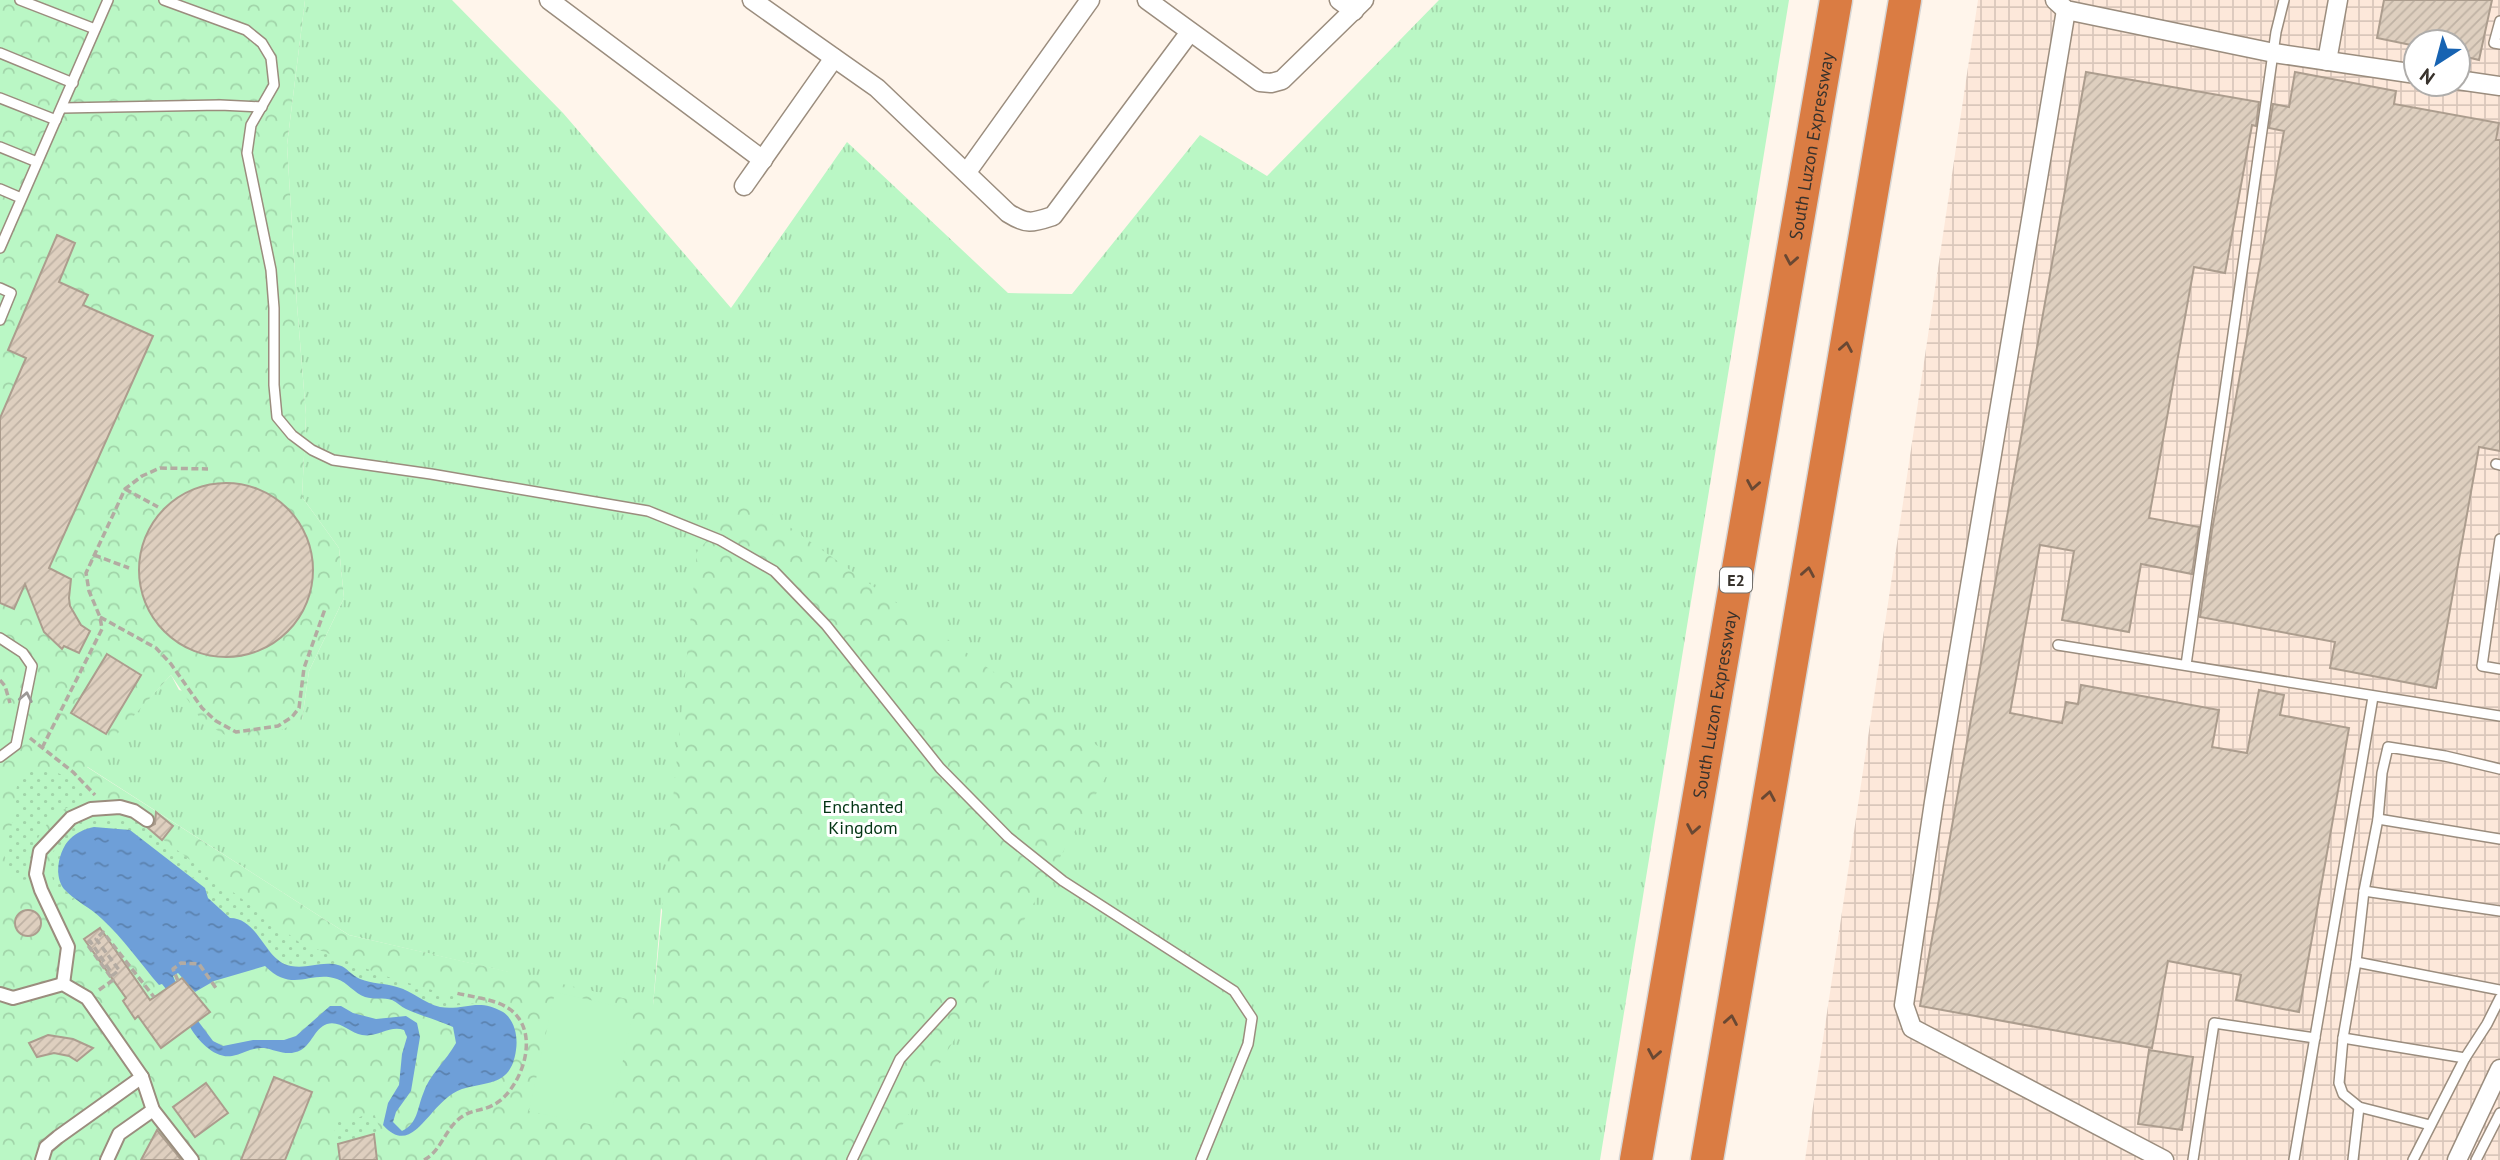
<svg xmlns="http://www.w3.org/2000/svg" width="2500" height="1160" font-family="'PT Sans',sans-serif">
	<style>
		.industrial { fill: url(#industrial-grid); fill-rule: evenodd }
		.grass { fill: url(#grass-tufts) }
		.park { fill: url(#park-crowns) }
		.garden { fill: url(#garden-dots) }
		.pitch { fill: #baf7c5 }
		.water { fill: url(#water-ripples) }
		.building { fill: url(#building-hatch); stroke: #ac9d8e; stroke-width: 2 }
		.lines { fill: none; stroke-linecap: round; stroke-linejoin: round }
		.service-casing { stroke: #9b8d7e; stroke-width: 12 }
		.pedestrian-casing { stroke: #9b8d7e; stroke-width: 16 }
		.minor-casing { stroke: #9b8d7e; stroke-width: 21 }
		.motorway-casing { stroke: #d7d6d5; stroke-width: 35 }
		.path { stroke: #b3aba2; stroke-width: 3.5; stroke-dasharray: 7 3.5; stroke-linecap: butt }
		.service { stroke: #fff; stroke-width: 9 }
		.pedestrian { stroke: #fff; stroke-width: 12 }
		.minor { stroke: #fff; stroke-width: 18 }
		.motorway { stroke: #da7c43; stroke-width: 32 }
		.oneway { stroke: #694833 }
		.oneway2 { stroke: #9c9896 }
		.labels { text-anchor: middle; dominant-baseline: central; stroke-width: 6; stroke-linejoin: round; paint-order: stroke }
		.shield { fill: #fff; stroke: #74706b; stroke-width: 2 }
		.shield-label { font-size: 16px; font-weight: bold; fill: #38322c }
		.street-label { font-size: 18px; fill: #38322c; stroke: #fff }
		.park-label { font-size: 18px; fill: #033514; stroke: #fff }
	</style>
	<defs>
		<pattern id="industrial-grid" width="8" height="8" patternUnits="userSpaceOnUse" patternTransform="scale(1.75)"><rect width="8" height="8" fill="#fde8da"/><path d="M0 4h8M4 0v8" fill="none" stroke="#dac7bb"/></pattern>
		<pattern id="grass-tufts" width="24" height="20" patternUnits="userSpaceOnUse" patternTransform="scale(1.75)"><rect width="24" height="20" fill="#baf7c5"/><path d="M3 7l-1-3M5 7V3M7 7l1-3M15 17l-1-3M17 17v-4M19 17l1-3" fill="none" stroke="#a1d4a9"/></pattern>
		<pattern id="park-crowns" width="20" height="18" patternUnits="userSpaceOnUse" patternTransform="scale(1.75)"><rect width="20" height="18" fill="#baf7c5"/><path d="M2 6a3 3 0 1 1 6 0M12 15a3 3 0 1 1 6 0" fill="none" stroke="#a1d4a9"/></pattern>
		<pattern id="garden-dots" width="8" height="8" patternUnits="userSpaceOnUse" patternTransform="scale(1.75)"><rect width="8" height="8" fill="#baf7c5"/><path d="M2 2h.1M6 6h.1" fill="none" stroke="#a1d4a9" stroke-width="1.8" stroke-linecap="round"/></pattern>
		<pattern id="water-ripples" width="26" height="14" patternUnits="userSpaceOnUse" patternTransform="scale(1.75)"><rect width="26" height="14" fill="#6e9fd8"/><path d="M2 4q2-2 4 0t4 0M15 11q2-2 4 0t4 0" fill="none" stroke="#5b82af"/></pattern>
		<pattern id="building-hatch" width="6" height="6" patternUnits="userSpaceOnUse" patternTransform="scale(1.75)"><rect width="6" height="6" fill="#decfbf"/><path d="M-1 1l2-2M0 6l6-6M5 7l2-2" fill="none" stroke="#bfb2a4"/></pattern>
	</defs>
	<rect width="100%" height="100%" fill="#fff5eb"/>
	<path class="industrial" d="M1978,0h522v1160h-695zM2416,42h42v42h-42z"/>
	<polygon class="grass" points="305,0 452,0 563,113 731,308 847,142 1008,293 1072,294 1200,135 1267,176 1439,0 1789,0 1600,1160 798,1160 661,908 653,1006 349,935 86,766 171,675 179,690 302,720 309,671 344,598 339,548 302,497 306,415 297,305 287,145"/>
	<polygon class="park" points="0,0 305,0 287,145 297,305 306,415 302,497 339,548 344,598 309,671 302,720 269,736 230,738 202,721 171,675 87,767 349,935 653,1005 697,552 746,496 1116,759 982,994 881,1160 0,1160"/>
	<g class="garden">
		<path d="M43,769c16,3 40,13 46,30 -8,4 -18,6 -26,11 -24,15 -34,43 -35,69 -8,2 -14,1 -20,-5 -8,-18 2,-42 7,-61 2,-11 -1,-22 4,-33 5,-8 15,-10 24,-11z"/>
		<path d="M114,818l19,2 12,6 154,116 86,34 91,27 -33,4 -13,-3 -33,-17 -39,-8 -16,-13 -20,-3 -19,4 -15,-1 -8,-5 -22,-26 -28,-16 -22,-21 -3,-11 -75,-57 -49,1 -11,8 -5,6v45l10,9 -10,4c-21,-26 -19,-61 12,-80 11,-6 25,-5 37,-5z"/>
		<path d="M373,1111l7,18c-13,9 -31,15 -47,11l3,-25c13,7 24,3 37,-4z"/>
	</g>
	<polygon class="pitch" points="555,992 634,1010 608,1128 529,1111"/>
	<path class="water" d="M94,827l36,3 75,58 3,10 22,20c29,0 35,44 61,48 17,3 29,-5 47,-1 9,2 14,11 22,14 12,5 25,4 37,8 15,4 27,16 43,20 24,4 38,-10 63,5 12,8 15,25 13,38 -5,36 -27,31 -54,39 -33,11 -48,71 -79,36l5,-22 11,-18 3,-31 5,-17 -3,-7c-15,-5 -26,8 -42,5 -12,-2 -22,-15 -35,-11 -13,5 -15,20 -26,26 -13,7 -25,0 -37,-2 -12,-1 -21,6 -32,8 -17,3 -34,-15 -42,-29l8,-6 15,20 10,5 30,-6h31l12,-4 34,-30h11l12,7 23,6 30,-3 11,7 3,14 -9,54 -15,21 -3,10 9,9c16,-8 15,-22 21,-37 6,-19 23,-33 33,-51l-3,-16c-15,-7 -32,-11 -47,-18 -5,-2 -9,-7 -14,-9 -8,-3 -18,0 -27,-3 -11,-4 -18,-15 -28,-18 -27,-9 -44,15 -72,-13l-51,15 -19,11 -17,-19 -5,3 3,7 -10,6 -4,-5 -3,1c-19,-22 -36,-47 -57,-66 -11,-11 -27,-18 -38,-30 -11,-14 -5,-39 6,-50 7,-7 15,-10 24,-12z"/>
	<g class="building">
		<polygon points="2384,0 2492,0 2479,60 2458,55 2458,42 2416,42 2416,46 2377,38"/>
		<polygon points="2086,72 2259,102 2256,126 2252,125 2225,273 2194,267 2149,518 2199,527 2192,574 2141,564 2129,632 2062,620 2074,551 2040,545 2010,713 2062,723 2066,702 2078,704 2081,685 2219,710 2212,747 2247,753 2259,690 2284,695 2280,715 2349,728 2299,1012 2236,1000 2241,975 2168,961 2152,1048 1920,1006"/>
		<polygon points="2295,72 2396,91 2394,104 2499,123 2496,140 2500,140 2500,451 2479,447 2436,688 2330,668 2335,642 2200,617 2212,530 2284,131 2269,128 2273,104 2289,107"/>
		<polygon points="57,235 75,243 59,282 88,295 83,305 153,336 49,568 71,579 69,598 70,606 81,625 90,631 79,653 64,646 62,649 44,632 25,584 14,609 0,603 0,418 26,358 8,350"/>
		<circle cx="226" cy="570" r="87"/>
		<polygon points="107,654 141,675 106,734 71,713"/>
		<polygon points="156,812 173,826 162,840 148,828 155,824"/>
		<circle cx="28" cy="923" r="13"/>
		<polygon points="100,928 150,1000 182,978 210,1012 161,1048 138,1016 135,1019 123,1001 126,998 84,939"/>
		<polygon points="48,1035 73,1039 93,1048 77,1061 69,1056 54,1053 37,1057 29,1043"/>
		<polygon points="2149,1050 2193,1057 2182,1130 2138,1124"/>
		<polygon points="274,1077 312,1092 285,1160 241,1160"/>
		<polygon points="206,1083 228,1113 195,1137 173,1107"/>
		<polygon points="157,1130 175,1152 181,1160 141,1160"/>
		<polygon points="374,1134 377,1160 340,1160 338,1144"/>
	</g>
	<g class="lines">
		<g class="service-casing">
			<g id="service">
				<polyline points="20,0 95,29"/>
				<polyline points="164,0 246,30 262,43 271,58 274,85 251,125 247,153 271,270 274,308 274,385 277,417 292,435 312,450 333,460 431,474 648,511 720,540 774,571 826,625 940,768 1008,837 1063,881 1234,991 1252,1018 1248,1044 1201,1160"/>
				<polyline points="2500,21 2494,43 2500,44"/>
				<polyline points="0,53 73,83"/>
				<polyline points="0,98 56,120"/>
				<polyline points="62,108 220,105 262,107"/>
				<polyline points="0,147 37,162"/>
				<polyline points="0,189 21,198"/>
				<polyline points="0,248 108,0"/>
				<polyline points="0,288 11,293 0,320"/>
				<polyline points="2496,464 2500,465"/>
				<polyline points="2500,539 2482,666 2500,669"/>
				<polyline points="0,638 23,653 32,666 16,745 0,757"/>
				<polyline points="2058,645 2500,716"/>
				<polyline points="2186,665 2276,32 2284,0"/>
				<polyline points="2378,819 2500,839"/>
				<polyline points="2364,891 2500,911"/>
				<polyline points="2356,962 2500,990"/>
				<polyline points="2343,1038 2465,1058"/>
				<polyline points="2430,1125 2359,1107 2343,1094 2339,1083 2343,1038 2356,962 2364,891 2378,819 2382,773 2388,747 2445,756 2500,769"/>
				<polyline points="852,1160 900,1059 951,1003"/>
				<polyline points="2193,1160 2214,1023 2315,1038"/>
				<polyline points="2294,1160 2373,697"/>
				<polyline points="2353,1160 2359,1107"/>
				<polyline points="2413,1160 2465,1058 2487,1024 2500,998"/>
				<polyline points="2476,1160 2500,1113"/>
			</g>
		</g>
		<g class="pedestrian-casing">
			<g id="pedestrian">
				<polyline points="63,984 68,947 41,890 36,874 40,851 71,818 91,809 120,807 134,811 147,820"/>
				<polyline points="0,994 13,998 63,984 87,998 142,1077 153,1110 192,1160"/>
				<polyline points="42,1160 46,1147 58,1137 142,1077"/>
				<polyline points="107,1160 119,1134 153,1110"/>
			</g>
		</g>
		<g class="minor-casing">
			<g id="minor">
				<polyline points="549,0 763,160"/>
				<path d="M752,0l125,88 131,125c19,12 24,10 45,3l137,-184"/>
				<polyline points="1147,0 1260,82 1271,83 1282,80 1364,0"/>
				<polyline points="1339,0 1354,11"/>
				<polyline points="2055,0 2066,10 2274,53 2416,74"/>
				<polyline points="2066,10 1934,802 1904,1005 1912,1028 2164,1160"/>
				<polyline points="2327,61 2338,0"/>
				<polyline points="2458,80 2500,86"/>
				<polyline points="967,172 1090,0"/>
				<polyline points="744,186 834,58"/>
				<polyline points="2457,1160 2500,1069"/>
			</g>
		</g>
		<g class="motorway-casing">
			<g id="motorway">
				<path id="s1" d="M1636,1160l200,-1160"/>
				<polyline points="1707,1160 1905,0"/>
			</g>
		</g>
		<g class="path">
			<polyline points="125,489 158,507"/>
			<polyline points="94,555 129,568"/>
			<polyline points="100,617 156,648 171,664 202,708 216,721 236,732 278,726 292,717 299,708 304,668 325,609"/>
			<polyline points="0,680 5,686 10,703"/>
			<polyline points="30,738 73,772 95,795"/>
			<polyline points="42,748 102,629 100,617 89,591 86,573 125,489 142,476 160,468 208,469"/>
			<polyline points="178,981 173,969 181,963 199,964 216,988"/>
			<polyline points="99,990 113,980 87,944 90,941 113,975 119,970 96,939 103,932 154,997"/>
			<path d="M424,1160c18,-9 21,-33 39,-44 12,-8 24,-4 39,-17 23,-21 38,-70 6,-91 -14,-9 -36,-11 -52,-15"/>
		</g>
		<use href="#service" class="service"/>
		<use href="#pedestrian" class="pedestrian"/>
		<use href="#minor" class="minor"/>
		<use href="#motorway" class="motorway"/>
	</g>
	<defs><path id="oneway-chevron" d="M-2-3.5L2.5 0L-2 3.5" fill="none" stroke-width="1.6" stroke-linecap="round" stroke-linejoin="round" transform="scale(1.75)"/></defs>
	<g class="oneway">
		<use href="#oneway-chevron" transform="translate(1791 260) rotate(100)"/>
		<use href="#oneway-chevron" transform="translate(1846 347) rotate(-80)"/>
		<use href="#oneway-chevron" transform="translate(1753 485) rotate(100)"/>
		<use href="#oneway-chevron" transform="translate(1808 572) rotate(-80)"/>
		<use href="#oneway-chevron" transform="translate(1769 796) rotate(-80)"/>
		<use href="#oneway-chevron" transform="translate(1693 829) rotate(100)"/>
		<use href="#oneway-chevron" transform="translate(1731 1020) rotate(-80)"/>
		<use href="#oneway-chevron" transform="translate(1654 1054) rotate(100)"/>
	</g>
	<use class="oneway2" href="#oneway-chevron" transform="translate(26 697) rotate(-79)"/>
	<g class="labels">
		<rect class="shield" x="1720" y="567.5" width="32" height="25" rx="5"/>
		<g class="shield-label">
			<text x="1736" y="580">E2</text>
		</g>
		<g class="street-label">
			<text stroke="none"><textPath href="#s1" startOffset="1029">South Luzon Expressway</textPath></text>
			<text stroke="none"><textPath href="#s1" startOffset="462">South Luzon Expressway</textPath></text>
		</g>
		<g class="park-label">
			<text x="863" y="806">Enchanted<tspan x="863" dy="21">Kingdom</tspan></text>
		</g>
	</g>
	<g transform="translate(2437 63) rotate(216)"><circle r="33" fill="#ffffff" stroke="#afadab" stroke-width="2"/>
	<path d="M0-5L12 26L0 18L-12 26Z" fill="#1763b2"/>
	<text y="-10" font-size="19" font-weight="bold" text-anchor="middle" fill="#38322c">N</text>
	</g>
</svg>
